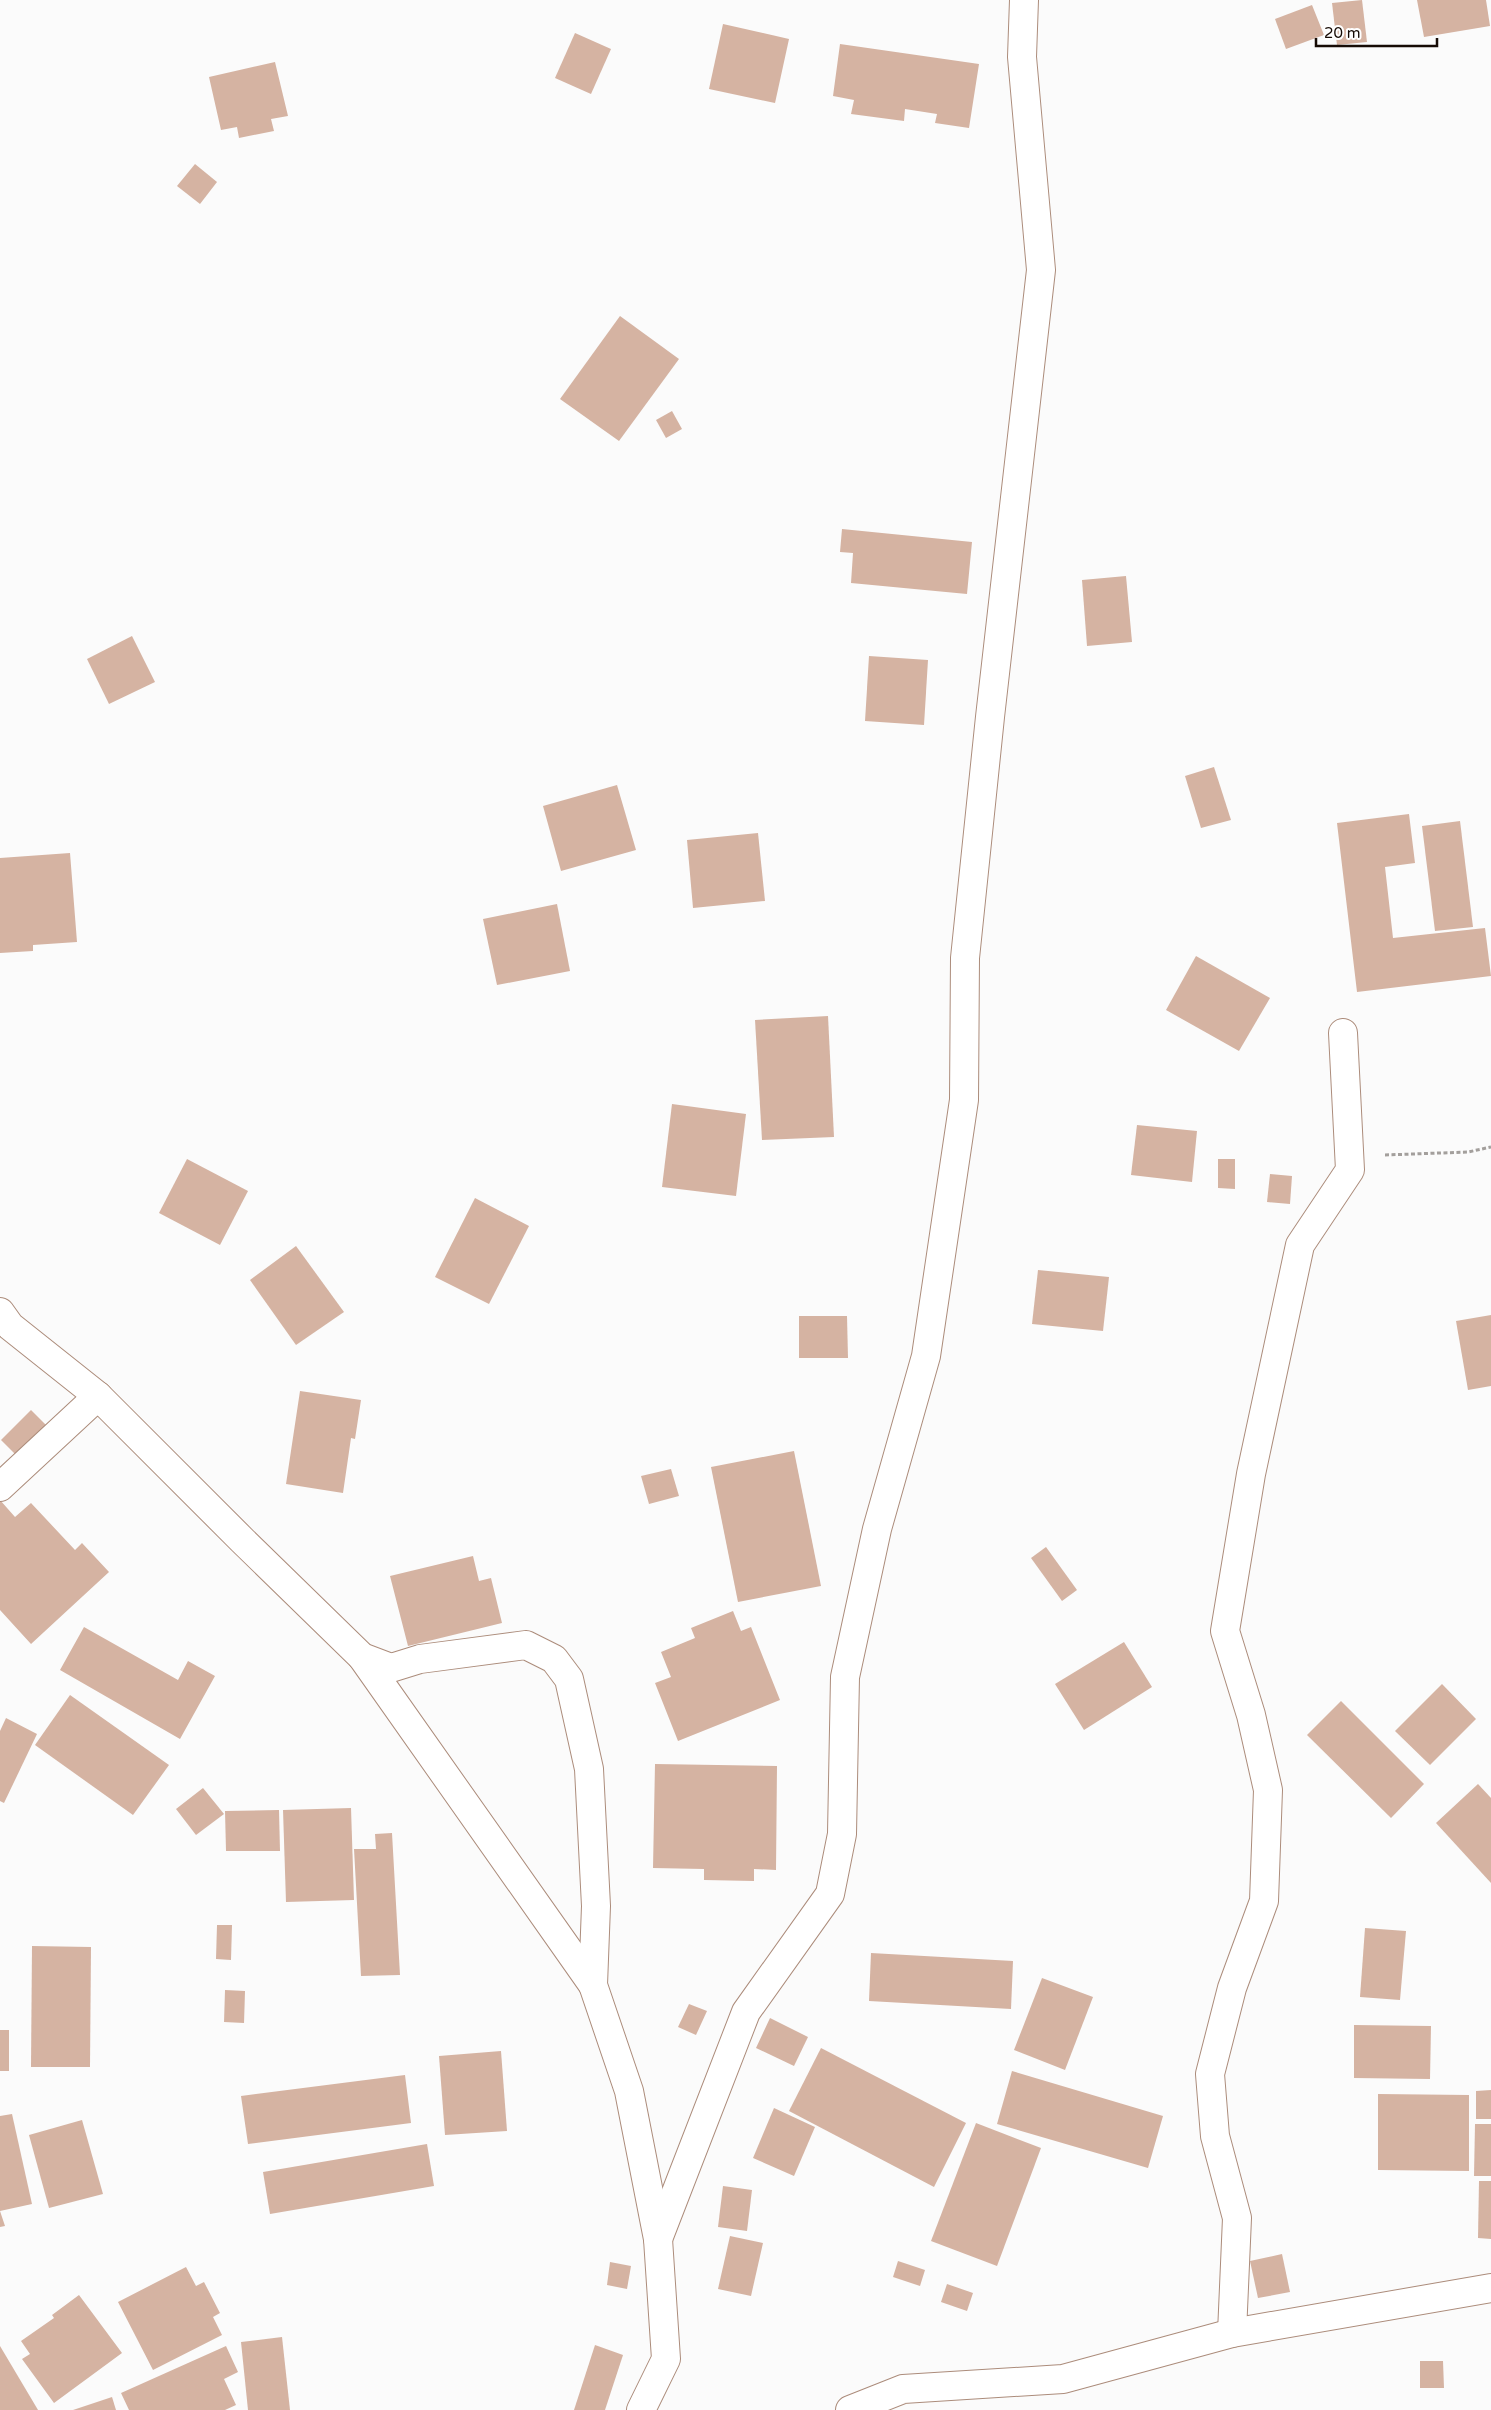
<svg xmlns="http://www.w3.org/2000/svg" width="1491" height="2410" font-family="'Varela Round',sans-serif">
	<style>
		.building { fill: #d5b3a2 }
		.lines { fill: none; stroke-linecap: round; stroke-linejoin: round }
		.street-casing { stroke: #ac8c7b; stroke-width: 30 }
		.path { stroke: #a39f9c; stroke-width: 3; stroke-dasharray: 4 2.5; stroke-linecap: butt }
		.street { stroke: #fff; stroke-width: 28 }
	</style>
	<rect width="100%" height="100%" fill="#fbfbfb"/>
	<g class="building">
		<polygon points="1362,0 1367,42 1337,45 1332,3"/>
		<polygon points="1417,0 1486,0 1490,26 1424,37"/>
		<polygon points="1312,5 1324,35 1286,49 1275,19"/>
		<polygon points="723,24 789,39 775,103 709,89"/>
		<polygon points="575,33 611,49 591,94 555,78"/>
		<polygon points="840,44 979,64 969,128 935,123 937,114 905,109 904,121 851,114 854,100 833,96"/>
		<polygon points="275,62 288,116 271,119 274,131 239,138 237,127 221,130 209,77"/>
		<polygon points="195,164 217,182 200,204 177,186"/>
		<polygon points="620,316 679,359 619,441 560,399"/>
		<polygon points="672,411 682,429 666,438 656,420"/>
		<polygon points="842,529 972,542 967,594 851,583 853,553 840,552"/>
		<polygon points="1126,576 1132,642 1087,646 1082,580"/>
		<polygon points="132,636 155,682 109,704 87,659"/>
		<polygon points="869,656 928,660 924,725 865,721"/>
		<polygon points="1214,767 1231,820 1201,828 1185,776"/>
		<polygon points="617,785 636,850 561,871 543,806"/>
		<polygon points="1409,814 1415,863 1385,867 1393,938 1485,928 1491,976 1357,992 1337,823"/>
		<polygon points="1460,821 1473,927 1435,931 1422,826"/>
		<polygon points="758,833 765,901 693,908 687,840"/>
		<polygon points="70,853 77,942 33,945 33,951 0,953 0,858"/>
		<polygon points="557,904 570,971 497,985 483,919"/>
		<polygon points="1196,956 1270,998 1239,1051 1166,1010"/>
		<polygon points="828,1016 834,1137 762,1140 755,1020"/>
		<polygon points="672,1104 746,1114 736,1196 662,1187"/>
		<polygon points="1137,1125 1197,1131 1192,1182 1131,1175"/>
		<polygon points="187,1159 248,1191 220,1245 159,1213"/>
		<polygon points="1218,1159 1235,1159 1235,1189 1218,1188"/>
		<polygon points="1270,1174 1292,1176 1290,1204 1267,1202"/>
		<polygon points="475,1198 529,1226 489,1304 435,1277"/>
		<polygon points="296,1246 344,1312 296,1345 250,1280"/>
		<polygon points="1038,1270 1109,1277 1103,1331 1032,1324"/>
		<polygon points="1491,1315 1491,1386 1468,1390 1456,1321"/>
		<polygon points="799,1316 847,1316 848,1358 799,1358"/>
		<polygon points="300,1391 361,1400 355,1439 351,1438 343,1493 286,1484"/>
		<polygon points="31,1410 48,1427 18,1457 1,1440"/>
		<polygon points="794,1451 821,1586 738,1602 711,1467"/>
		<polygon points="671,1469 679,1496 649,1504 641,1476"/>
		<polygon points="0,1500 15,1517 31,1503 75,1550 82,1543 109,1572 31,1644 0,1610"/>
		<polygon points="1046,1547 1077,1590 1062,1601 1031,1558"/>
		<polygon points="473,1556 479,1581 491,1578 502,1623 408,1646 390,1576"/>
		<polygon points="733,1611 741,1631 751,1627 780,1700 678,1741 655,1683 671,1677 661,1652 695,1638 691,1628"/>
		<polygon points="84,1627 178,1680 188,1661 215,1676 180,1739 60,1670"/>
		<polygon points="1124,1642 1152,1687 1084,1730 1055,1684"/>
		<polygon points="1442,1684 1476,1719 1430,1765 1395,1731"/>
		<polygon points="70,1695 169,1765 133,1815 35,1745"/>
		<polygon points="1341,1701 1424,1784 1391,1818 1307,1735"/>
		<polygon points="6,1718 37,1734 4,1803 0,1801 0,1731"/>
		<polygon points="655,1764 777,1766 776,1870 754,1869 754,1881 704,1880 704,1869 653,1868"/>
		<polygon points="1478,1784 1491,1798 1491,1883 1436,1823"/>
		<polygon points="203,1788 224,1814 196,1835 176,1809"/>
		<polygon points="351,1808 354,1900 286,1902 283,1810"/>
		<polygon points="279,1810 280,1851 226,1851 225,1811"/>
		<polygon points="392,1833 400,1975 361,1976 354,1849 376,1849 375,1834"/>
		<polygon points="217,1925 232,1925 231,1960 216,1959"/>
		<polygon points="1365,1928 1406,1931 1400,2000 1360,1997"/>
		<polygon points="32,1946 91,1947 90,2067 31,2067"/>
		<polygon points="871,1953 1013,1961 1011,2009 869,2001"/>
		<polygon points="1042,1978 1093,1997 1065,2070 1014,2050"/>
		<polygon points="225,1990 245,1991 244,2023 224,2022"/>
		<polygon points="689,2004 707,2011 696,2035 678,2027"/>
		<polygon points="770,2018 808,2037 794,2066 756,2048"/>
		<polygon points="1354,2025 1431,2026 1430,2079 1354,2078"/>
		<rect x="0" y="2030" width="9" height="41"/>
		<polygon points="821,2048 966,2123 934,2187 789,2111"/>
		<polygon points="501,2051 507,2131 445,2135 439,2056"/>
		<polygon points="1012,2071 1163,2116 1148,2168 997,2124"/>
		<polygon points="405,2075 411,2123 248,2144 241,2096"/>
		<polygon points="1491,2090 1491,2119 1476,2119 1476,2091"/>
		<polygon points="1378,2094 1469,2095 1469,2171 1378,2170"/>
		<polygon points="774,2108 815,2127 794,2176 753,2158"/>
		<polygon points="12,2114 32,2204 0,2211 0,2116"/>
		<polygon points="82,2120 103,2194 49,2208 29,2135"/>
		<polygon points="976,2123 1041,2148 997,2266 931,2241"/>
		<polygon points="1475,2124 1491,2124 1491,2176 1474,2176"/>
		<polygon points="427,2144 434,2186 270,2214 263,2172"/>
		<polygon points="1479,2181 1491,2181 1491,2239 1478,2238"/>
		<polygon points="723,2186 752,2190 747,2231 718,2227"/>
		<polygon points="0,2211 5,2226 0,2227"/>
		<polygon points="730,2236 763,2243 751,2296 718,2289"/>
		<polygon points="1282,2254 1290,2292 1258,2298 1250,2261"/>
		<polygon points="898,2261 925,2270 920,2286 893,2277"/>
		<polygon points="610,2262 631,2266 627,2289 607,2285"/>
		<polygon points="186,2267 196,2286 204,2282 220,2313 213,2317 222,2335 153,2370 118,2302"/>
		<polygon points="947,2284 973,2293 967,2311 941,2302"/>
		<polygon points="79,2295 122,2353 54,2403 22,2359 30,2354 21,2341 54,2318 52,2315"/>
		<polygon points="282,2337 290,2410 248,2410 241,2342"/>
		<polygon points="595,2345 623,2355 605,2410 574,2410"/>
		<polygon points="0,2346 38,2410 0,2410"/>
		<polygon points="226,2346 238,2372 224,2379 236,2405 225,2410 129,2410 121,2393"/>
		<polygon points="1420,2361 1443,2361 1444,2388 1420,2388"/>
		<polygon points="112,2397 116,2410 73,2410"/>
	</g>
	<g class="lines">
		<g class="street-casing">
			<g id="street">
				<polyline points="0,1312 10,1326 98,1396 243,1541 362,1657 391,1668 420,1659 526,1645 554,1659 569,1679 589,1769 596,1906 593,1985 629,2091 658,2239 666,2359 641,2410"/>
				<polyline points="0,1487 98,1396"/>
				<polyline points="362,1657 593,1985"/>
				<polyline points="658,2239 746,2012 830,1894 842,1834 845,1677 877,1529 926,1356 964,1100 965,958 990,717 1041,270 1022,57 1024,0"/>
				<polyline points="1232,2333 1237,2218 1215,2136 1210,2074 1232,1988 1264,1901 1268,1790 1251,1715 1225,1631 1251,1474 1300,1245 1350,1170 1343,1033"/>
				<polyline points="850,2410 903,2389 1063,2379 1232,2333 1491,2288"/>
			</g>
		</g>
		<polyline class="path" points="1385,1155 1468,1152 1491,1147"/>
		<use href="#street" class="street"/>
	</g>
	<path d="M1316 38v8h121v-8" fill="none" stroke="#160b05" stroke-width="2.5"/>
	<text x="1324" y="38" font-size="15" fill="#160b05" stroke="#ffffff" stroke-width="4" paint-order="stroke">20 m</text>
</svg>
